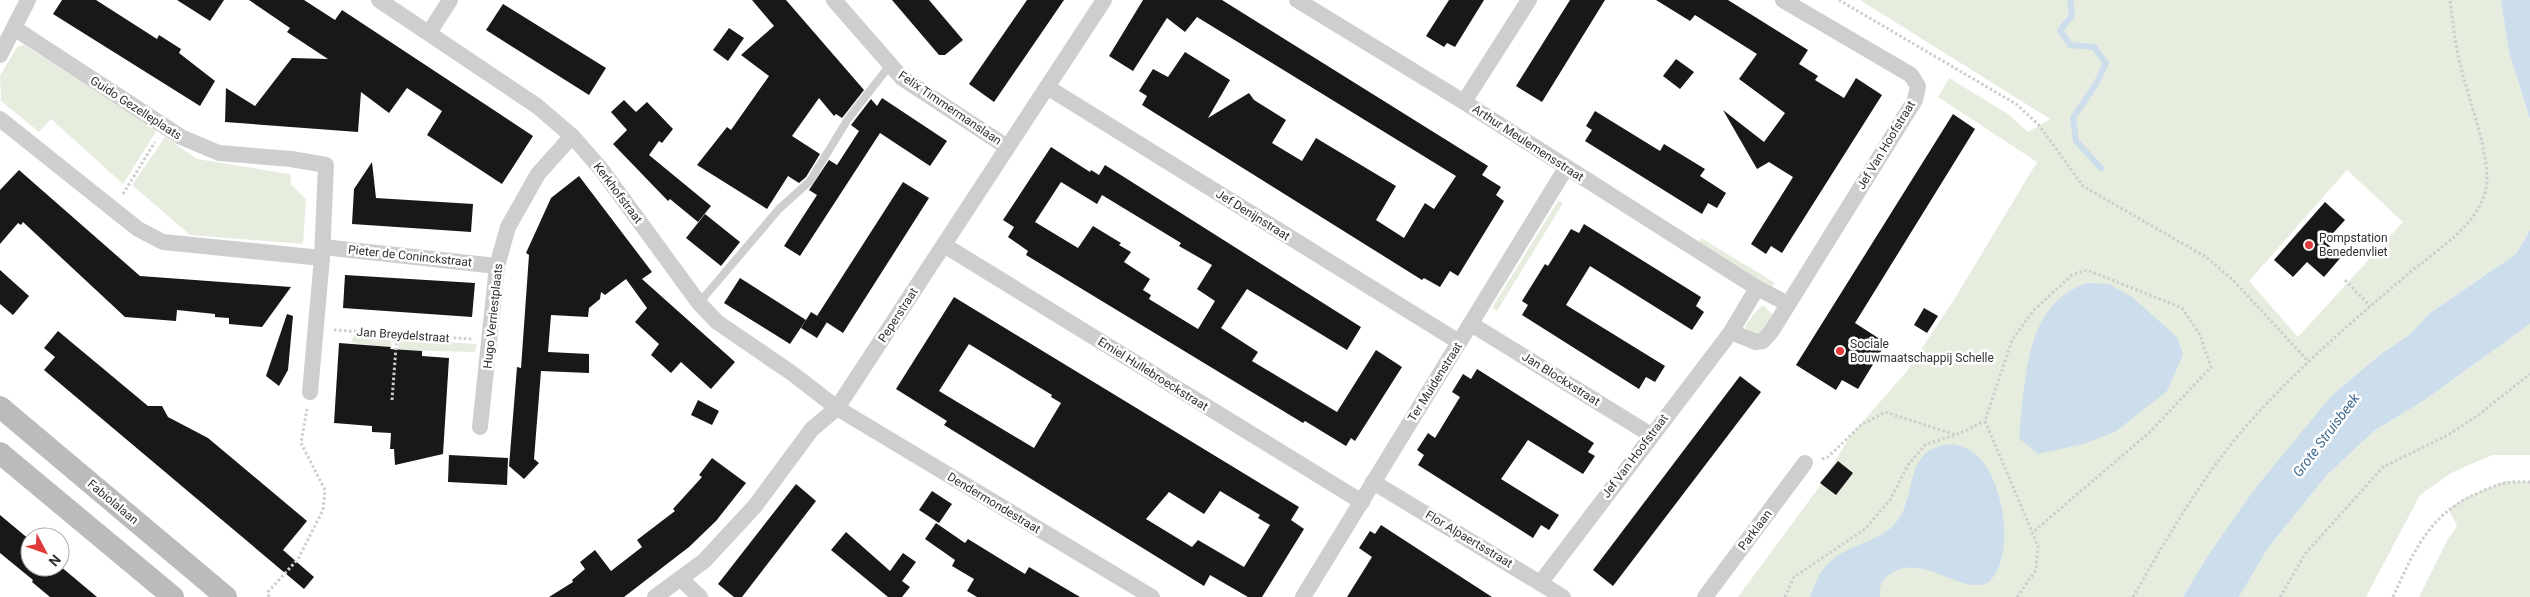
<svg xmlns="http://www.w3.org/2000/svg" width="2530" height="597" font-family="Roboto,sans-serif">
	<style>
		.green { fill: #e6eddf; fill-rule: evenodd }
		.water { fill: #ccddec }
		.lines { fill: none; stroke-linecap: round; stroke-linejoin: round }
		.stream { stroke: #ccddec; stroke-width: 6 }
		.building { fill: #181818; fill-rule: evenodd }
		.path { stroke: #cecece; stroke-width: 3; stroke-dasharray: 2.5 2.5; stroke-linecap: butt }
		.lane { stroke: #cecece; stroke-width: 8 }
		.street { stroke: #cecece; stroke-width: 16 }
		.secondary { stroke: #bbb; stroke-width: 22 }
		.poi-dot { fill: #e03a3a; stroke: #fff; stroke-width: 2 }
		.labels { text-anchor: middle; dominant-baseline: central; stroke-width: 5; stroke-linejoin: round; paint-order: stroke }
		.street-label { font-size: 12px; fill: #313131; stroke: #fff }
		.poi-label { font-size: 12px; fill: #313131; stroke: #fff; text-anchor: start }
		.water-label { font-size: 14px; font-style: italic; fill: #406c91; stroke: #fff }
	</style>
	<rect width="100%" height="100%" fill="#fff"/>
	<g class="green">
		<path d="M1860,0h641l8,52 21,67v111l-14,24 -86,59 -21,22 -28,19 -49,41 -125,162 -24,40h-445l84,-114 28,-47 57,-65 48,-73 82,-136 -99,-65 11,-19 59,36 20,18 22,-13zM2347,170l56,52 -105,115 -49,-56z"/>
		<polygon points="24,45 157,130 123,184 51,119 39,132 1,101 0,76 17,47"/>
		<polygon points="165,137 197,159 290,174 291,184 306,199 303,244 190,235 132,185"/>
		<polygon points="1558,201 1563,203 1497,311 1492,308"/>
		<polygon points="1701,238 1775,283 1771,288 1698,243"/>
		<polygon points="1763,305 1773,315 1760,335 1747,332 1745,326 1757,310"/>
		<polygon points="2530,324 2530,455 2492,455 2451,473 2420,495 2366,597 2239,597 2268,548 2326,476 2374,431 2423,401"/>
		<path d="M354,335l38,3 -1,9c-14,-1 -26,-3 -40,-4z"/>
		<polygon points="399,339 477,344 476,350 473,352 398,350"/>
		<polygon points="2505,481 2530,482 2530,597 2419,597 2448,539 2457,526 2448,509 2465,498"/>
	</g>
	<g class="water">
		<polygon points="2501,0 2530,0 2530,119 2509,52"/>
		<polygon points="2530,230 2530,324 2423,401 2374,431 2326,476 2268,548 2239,597 2183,597 2207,557 2254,490 2332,395 2381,354 2409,335 2430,313 2516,254"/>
		<path d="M2088,283l21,1 23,13 46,41 5,17 -16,36 -52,41 -32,12 -45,10 -19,-16c6,-56 5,-136 69,-155z"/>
		<path d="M1953,444c8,2 14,4 21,9 29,21 43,103 15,129 -27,15 -66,-31 -99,-8 -9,6 -11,13 -10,23h-70c5,-12 8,-24 18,-33 19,-21 54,-21 70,-44 21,-30 4,-72 55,-76z"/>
	</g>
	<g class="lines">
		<polyline class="stream" points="2070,0 2072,16 2060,30 2070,45 2094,47 2106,63 2096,84 2073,118 2076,141 2101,168"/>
	</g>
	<g class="building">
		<polygon points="62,0 96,0 157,39 159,35 181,49 179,53 215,81 200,106 53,14"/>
		<polygon points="177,0 224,0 210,21"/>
		<polygon points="249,0 304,0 335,20 342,10 533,136 502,184 427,135 442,111 407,88 389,113 361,92 358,132 225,122 226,88 255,106 292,58 328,59 287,32 290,28"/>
		<polygon points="752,0 786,0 864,90 842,118 836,114 834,116 819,98 792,136 820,154 806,177 799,183 788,176 767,209 697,165 727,127 731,130 769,76 741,55 774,26"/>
		<polygon points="892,0 929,0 963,40 945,55 939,55"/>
		<polygon points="1027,0 1064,0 994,102 969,84"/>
		<polygon points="1143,0 1222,0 1488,166 1482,175 1501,187 1496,195 1504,201 1458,276 1450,271 1440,287 1424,278 1422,280 1142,105 1147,96 1139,91 1153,69 1168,77 1185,52 1230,80 1208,118 1249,93 1254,100 1286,120 1272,143 1302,161 1316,138 1396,186 1376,220 1404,238 1425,203 1434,209 1456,176 1197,17 1185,32 1167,18 1133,71 1109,56"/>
		<polygon points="1449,0 1484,0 1455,47 1447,43 1444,47 1426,36"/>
		<polygon points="1570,0 1605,0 1542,102 1516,86"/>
		<polygon points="1656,0 1728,0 1808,50 1799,64 1818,76 1815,80 1844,98 1856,78 1882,95 1782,253 1771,246 1766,254 1751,244 1793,177 1769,162 1757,169 1723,110 1764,142 1785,113 1739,79 1757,54 1695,15 1690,21"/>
		<polygon points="503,4 606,68 589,95 486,30"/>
		<polygon points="729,28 744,38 728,61 713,50"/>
		<polygon points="1676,59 1694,72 1680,89 1663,76"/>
		<polygon points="882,98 947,141 930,166 880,133 800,256 784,246 817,195 809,190 829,160 837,165 859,131 851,125 871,99 877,106"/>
		<polygon points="624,100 636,112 647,102 673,129 662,143 659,141 649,155 711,206 698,222 670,199 668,201 613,144 627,130 611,112"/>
		<polygon points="1595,111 1660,151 1664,144 1705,169 1700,176 1726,193 1717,208 1708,203 1702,214 1585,141 1592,130 1586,126"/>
		<polygon points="1953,114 1975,129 1855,323 1886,343 1858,389 1842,380 1836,390 1796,365"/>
		<path d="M1051,147l39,25 1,-2 8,5 6,-10 256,162 -14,23 -100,-61 -26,39 37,24 -6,9 85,51 39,-62 26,17 -47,74 -4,-3 -5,8 -41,-25 -2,2 -277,-168 2,-4 -20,-14 6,-10 -11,-7zM1061,182l36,22 5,-9 79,48 -2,3 33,19 -15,24 18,12 -17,28 -49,-30 2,-4 -8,-5 7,-11 -26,-17 7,-10 -12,-7 2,-2 -28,-17 -15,22 -43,-26z"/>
		<polygon points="372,162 376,198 473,204 471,232 352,224 354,189"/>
		<polygon points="19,170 140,276 291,287 262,327 229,324 229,318 215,317 215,314 177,310 176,321 125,317 23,222 21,225 18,223 0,244 0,190"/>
		<polygon points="579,176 652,272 642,279 735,362 711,389 681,362 671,373 651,355 659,344 635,322 647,308 626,279 605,295 601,292 600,299 589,308 588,317 551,315 548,352 589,354 589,373 541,371 534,459 539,463 524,479 509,466 517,367 521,368 529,255 526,253 551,198"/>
		<polygon points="903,182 929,198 843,333 817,316"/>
		<polygon points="2325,202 2345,220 2325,242 2342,256 2324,277 2307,262 2293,277 2274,260"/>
		<polygon points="705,214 740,242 721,266 686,238"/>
		<polygon points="1584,224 1701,297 1696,306 1704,312 1692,330 1590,266 1566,305 1665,366 1655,382 1646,377 1639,389 1522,315 1528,305 1522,301 1545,264 1548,266 1571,229 1579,233"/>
		<polygon points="0,270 29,296 13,315 0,304"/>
		<polygon points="345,275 475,283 472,317 343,308"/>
		<polygon points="740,278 806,320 790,344 724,303"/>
		<path d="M954,297l345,210 -8,13 13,9 -42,68h-14l-38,-22 -6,11 -260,-161 3,-4 -51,-32zM969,344l83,51 -1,2 10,6 -27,45 -95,-57zM1220,491l40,24 -2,3 12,7 -26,42 -46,-27 -6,7 -46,-28 23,-27 35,22z"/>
		<polygon points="1924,308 1938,316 1927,333 1914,325"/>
		<polygon points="811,312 827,322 817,338 801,328"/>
		<polygon points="287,314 293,316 288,370 279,386 266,376"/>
		<polygon points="58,331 148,406 162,406 168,417 208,438 307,521 283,550 314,577 304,589 44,370 55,357 44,348"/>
		<polygon points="339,343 391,347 390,349 422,351 422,356 449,358 443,454 395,465 394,449 390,449 391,433 372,432 372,426 334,423"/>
		<polygon points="1477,369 1594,443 1588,452 1595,456 1583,474 1528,440 1501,479 1559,515 1549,530 1541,525 1533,538 1418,465 1424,455 1417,450 1428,433 1435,438 1460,397 1452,392 1463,374 1471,379"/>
		<polygon points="1740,376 1761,392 1613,586 1593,570"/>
		<polygon points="698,400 719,411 712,425 691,415"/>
		<polygon points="449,455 508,458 507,485 448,482"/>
		<polygon points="712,458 746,483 716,521 689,547 624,597 549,597 573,582 572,580 585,569 580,562 595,550 611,571 642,547 637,540 675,511 673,509 702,477 699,475"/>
		<polygon points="1838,461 1853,473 1836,495 1820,483"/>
		<polygon points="796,484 816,501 742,597 734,597 718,584"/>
		<polygon points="932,491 952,504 939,523 919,510"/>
		<polygon points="0,515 30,540 30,567 60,566 97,597 50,597 32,582 33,580 0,553"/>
		<polygon points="936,523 965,543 968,539 1025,574 1029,567 1080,597 977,597 967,591 974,579 952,566 955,560 925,539"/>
		<polygon points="1381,525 1438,562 1492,597 1347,597 1372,557 1359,548 1370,531 1375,534"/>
		<polygon points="846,532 890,571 903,553 916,562 902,581 910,587 902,597 888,597 831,550"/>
	</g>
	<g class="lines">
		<g class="path">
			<polyline points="1839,0 2016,104 2038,124 2083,186 2206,257 2233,280 2309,362"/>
			<polyline points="123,194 155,142"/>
			<polyline points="2345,280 2370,306"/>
			<polyline points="334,330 473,339"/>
			<polyline points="392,400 397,334"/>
			<polyline points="1822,459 1828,457 1861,425 1885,412 1956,435"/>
			<polyline points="269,597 268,592 298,559 323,510 325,490 301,443 307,409"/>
			<polyline points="1785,597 1794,577 1865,529 1890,500 1908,465 1926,444 1956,435 1985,421"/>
			<polyline points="2017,597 2036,570 2038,546 1985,421 2012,340 2034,310 2072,275 2087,270 2182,308 2199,333 2211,367 2151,431 2032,533"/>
			<path d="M2133,597c32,-56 66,-115 108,-165 50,-58 109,-109 167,-158 27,-23 70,-48 78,-85 6,-30 -18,-91 -25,-122 -6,-22 -8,-45 -11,-67"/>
			<polyline points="2280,597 2305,554 2383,467 2448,435 2477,416 2530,374"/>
			<path d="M2393,597c21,-46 36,-83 85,-104 22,-10 28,-12 52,-11"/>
		</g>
		<polyline class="lane" points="699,303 779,209 810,181 848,119 890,65"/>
		<g class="street">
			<polyline points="379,0 537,106 572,136 601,169 699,303 717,322 793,374 837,408 1152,597"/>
			<polyline points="834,0 902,78 1007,147"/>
			<polyline points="1297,0 1464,102 1757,288"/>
			<polyline points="1783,0 1911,75 1918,86 1915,100 1771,332 1763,341 1756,342 1731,332 1757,288 1788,304"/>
			<polyline points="429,33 450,0"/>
			<polyline points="0,55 28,0"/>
			<polyline points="1047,87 1459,342"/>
			<polyline points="1464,102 1529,0"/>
			<polyline points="0,119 138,229 163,242 322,258 326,165 291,159 219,153 181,137 14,28"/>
			<polyline points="944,245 1362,502"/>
			<polyline points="323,247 497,266"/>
			<polyline points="1471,324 1651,435"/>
			<polyline points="310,392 322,258"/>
			<polyline points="480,427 497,266 508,227 538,174 572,136"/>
			<polyline points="1373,482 1563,597"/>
			<polyline points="681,579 700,597"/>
			<polyline points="1541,582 1731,332"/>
			<polyline points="655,597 704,561 755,506 812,429 837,408 1104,0"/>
			<polyline points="1303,597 1566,168"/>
			<polyline points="1705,597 1805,463"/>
		</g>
		<g class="secondary">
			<polyline points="0,407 226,597"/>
			<polyline points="0,453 173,597"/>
		</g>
	</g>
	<g class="poi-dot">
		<circle cx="2309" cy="245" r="5"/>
		<circle cx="1840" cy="351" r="5"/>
	</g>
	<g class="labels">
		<g class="street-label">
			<text transform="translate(136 108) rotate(33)">Guido Gezelleplaats</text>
			<text transform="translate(950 108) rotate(34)">Felix Timmermanslaan</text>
			<text transform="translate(1528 143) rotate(33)">Arthur Meulemensstraat</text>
			<text transform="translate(1886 145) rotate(-59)">Jef Van Hoofstraat</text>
			<text transform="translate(618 193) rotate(53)">Kerkhofstraat</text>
			<text transform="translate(1253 215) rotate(32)">Jef Denijnstraat</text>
			<text transform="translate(410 256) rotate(6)">Pieter de Coninckstraat</text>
			<text transform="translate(898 315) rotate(-57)">Peperstraat</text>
			<text transform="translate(493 316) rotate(-84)">Hugo Verriestplaats</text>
			<text transform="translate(403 335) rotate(4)">Jan Breydelstraat</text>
			<text transform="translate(1153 374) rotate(32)">Emiel Hullebroeckstraat</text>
			<text transform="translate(1561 379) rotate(32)">Jan Blockxstraat</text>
			<text transform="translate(1435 382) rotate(-58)">Ter Muidenstraat</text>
			<text transform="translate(1635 456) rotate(-53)">Jef Van Hoofstraat</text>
			<text transform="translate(113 502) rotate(40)">Fabiolalaan</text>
			<text transform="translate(994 503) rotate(31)">Dendermondestraat</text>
			<text transform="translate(1755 530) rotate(-53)">Parklaan</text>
			<text transform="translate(1469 539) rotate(31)">Flor Alpaertsstraat</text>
		</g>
		<g class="poi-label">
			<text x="2319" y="238">Pompstation<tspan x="2319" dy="14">Benedenvliet</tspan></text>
			<text x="1850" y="344">Sociale<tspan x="1850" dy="14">Bouwmaatschappij Schelle</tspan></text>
		</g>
		<g class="water-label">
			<text transform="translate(2326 435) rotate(-53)">Grote Struisbeek</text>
		</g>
	</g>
	<g transform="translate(45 552) rotate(131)"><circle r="24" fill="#ffffff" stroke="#adadad"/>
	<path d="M0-4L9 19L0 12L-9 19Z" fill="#e03a3a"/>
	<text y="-8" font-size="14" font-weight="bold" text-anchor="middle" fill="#313131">N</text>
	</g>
</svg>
